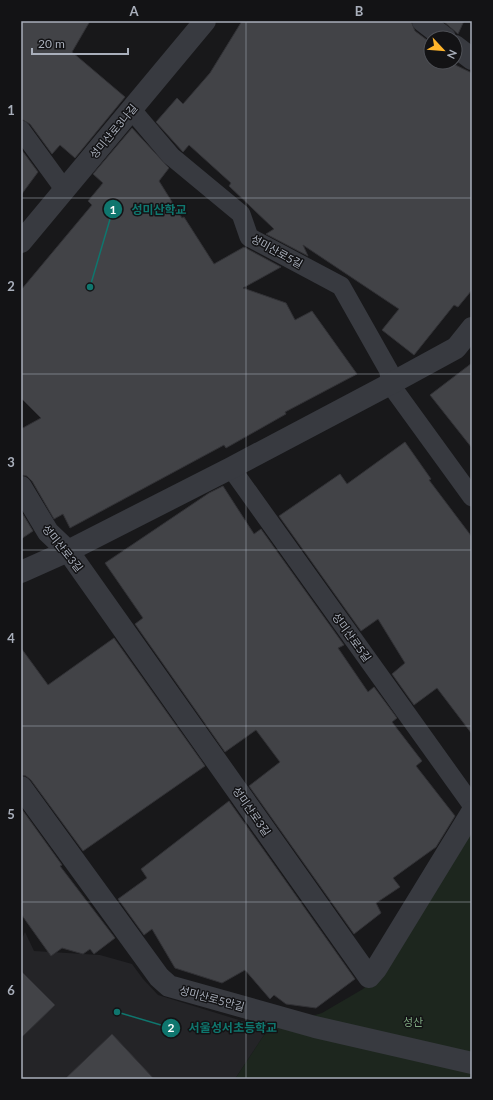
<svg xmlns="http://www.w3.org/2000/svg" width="493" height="1100" font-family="Lato,'Noto Sans KR',sans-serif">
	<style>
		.built { fill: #242427 }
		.green { fill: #1d261e }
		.building { fill: #424347; stroke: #323236 }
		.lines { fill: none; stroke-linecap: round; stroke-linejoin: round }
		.lane { stroke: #383a40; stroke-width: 19 }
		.street { stroke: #383a40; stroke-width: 22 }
		.grid { fill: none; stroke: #a9afbb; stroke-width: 1; stroke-opacity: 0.55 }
		.labels { text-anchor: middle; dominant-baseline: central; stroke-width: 3; stroke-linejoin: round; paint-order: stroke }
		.street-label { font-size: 11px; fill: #a9afbb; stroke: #131315 }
		.park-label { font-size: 11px; fill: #7ea880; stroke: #131315 }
		.leader { fill: none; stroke: #0f766e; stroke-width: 1.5 }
		.callout-dot { fill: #0f766e; stroke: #131315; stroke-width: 1.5 }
		.mark-label { font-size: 12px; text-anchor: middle; font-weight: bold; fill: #fff }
		.callout-label { font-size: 12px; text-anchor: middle; font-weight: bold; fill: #0f766e; stroke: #131315; stroke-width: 3; stroke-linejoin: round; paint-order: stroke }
		.neatline { fill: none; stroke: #a9afbb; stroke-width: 1.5 }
		.grid-label { font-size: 13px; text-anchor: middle; font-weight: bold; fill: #a9afbb }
	</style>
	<rect width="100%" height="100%" fill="#18181a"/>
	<polygon class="built" points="25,932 34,951 100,955 132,964 143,979 158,995 268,1029 235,1079 21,1079 21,941"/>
	<polygon class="green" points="472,827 472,1079 235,1079 268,1029 322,1013 363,989 381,973"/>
	<g class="building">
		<polygon points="21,21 90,21 72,52 125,97 75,158 60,145 52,154 30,124 21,119"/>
		<polygon points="242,21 411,21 415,31 431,43 431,62 449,62 472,73 472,290 458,307 454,305 414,355 382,330 399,309 303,245 308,256 266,234 274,229 229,186 231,183 189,145 183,152 156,122 177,98 183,104 210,73"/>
		<polygon points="443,21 464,21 458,34"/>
		<polygon points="132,128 169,168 159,181 182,218 184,217 214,264 244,247 281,267 243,288 286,303 295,320 312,311 357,374 285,412 286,414 226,448 224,445 70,528 63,514 54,519 32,481 27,476 21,475 21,429 41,418 21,398 21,290 92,205 88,201 103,183 93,174"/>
		<polygon points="21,149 38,172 21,195"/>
		<polygon points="472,363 472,448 430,395"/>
		<polygon points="405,442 431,479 429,480 472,537 472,734 437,688 414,705 392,674 405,663 378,619 361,631 279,516 340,474 347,484"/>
		<polygon points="223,486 254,534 261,529 344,645 338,648 368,692 374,687 397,718 392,722 422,761 416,766 455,816 436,847 393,878 400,887 376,903 381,913 354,934 249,786 280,762 256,730 225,752 135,624 143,618 105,563 209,493"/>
		<polygon points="21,511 33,531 21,539"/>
		<polygon points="114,638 205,766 83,851 31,780 26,776 21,775 21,648 48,685"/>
		<polygon points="229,801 355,979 316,1008 286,1004 274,995 270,999 245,970 222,983 175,968 152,929 144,935 118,899 147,878 141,869"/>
		<polygon points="21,808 62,865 60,866 115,938 94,954 90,949 83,954 62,948 51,956 21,914"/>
		<polygon points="21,971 55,1005 21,1038"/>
		<polygon points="112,1034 154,1079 65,1079"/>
	</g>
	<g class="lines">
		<g class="lane">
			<polyline points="131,109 171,156 241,214 249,237 341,286 389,371 390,384 472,497"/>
			<polyline points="21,130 64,189"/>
			<polyline points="231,468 472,805"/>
		</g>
		<g class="street">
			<polyline points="423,21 445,38"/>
			<polyline points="455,46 472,59"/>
			<polyline points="21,242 205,21"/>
			<polyline points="21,487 48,532 68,551 369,977 376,969 472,812"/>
			<polyline points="21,572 68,551 231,468 390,384 456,348 472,328"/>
			<polyline points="21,787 159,977 169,986 315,1027 472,1063"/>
		</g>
	</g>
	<path class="grid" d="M246,21v1058M21,198h451M21,374h451M21,550h451M21,726h451M21,902h451"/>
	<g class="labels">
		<g class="street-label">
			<text transform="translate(113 131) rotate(-50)">성미산로3나길</text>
			<text transform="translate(277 251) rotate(29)">성미산로5길</text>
			<text transform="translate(63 548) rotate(51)">성미산로3길</text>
			<text transform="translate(352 637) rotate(54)">성미산로5길</text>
			<text transform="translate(252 811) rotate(55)">성미산로3길</text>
			<text transform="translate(212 998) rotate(15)">성미산로5안길</text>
		</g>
		<g class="park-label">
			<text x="413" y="1021">성산</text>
		</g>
	</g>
	<path class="leader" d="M90 287L113 209M117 1012L171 1028"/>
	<g class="callout-dot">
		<circle cx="90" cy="287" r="4"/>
		<circle cx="117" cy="1012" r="4"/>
		<circle cx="113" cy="209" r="10"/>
		<circle cx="171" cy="1028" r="10"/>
	</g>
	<g class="mark-label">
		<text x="113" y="214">1</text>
		<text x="171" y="1032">2</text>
	</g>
	<g class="callout-label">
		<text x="159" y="214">성미산학교</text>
		<text x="233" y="1032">서울성서초등학교</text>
	</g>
	<rect width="493" height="1100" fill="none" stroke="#131315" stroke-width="44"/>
	<g transform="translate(443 50) rotate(116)"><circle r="19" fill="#131315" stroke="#4f5157"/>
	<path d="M0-3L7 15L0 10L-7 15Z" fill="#ffb52b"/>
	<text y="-6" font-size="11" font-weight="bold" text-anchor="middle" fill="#a9afbb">N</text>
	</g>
	<path d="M32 48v6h96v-6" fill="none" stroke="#a9afbb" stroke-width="2"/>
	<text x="38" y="48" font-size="12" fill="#a9afbb" stroke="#131315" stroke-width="3" paint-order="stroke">20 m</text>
	<rect x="22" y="22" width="449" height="1056" class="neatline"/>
	<g class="grid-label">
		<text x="134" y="16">A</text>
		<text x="359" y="16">B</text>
		<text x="11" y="115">1</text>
		<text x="11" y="291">2</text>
		<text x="11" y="467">3</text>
		<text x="11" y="643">4</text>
		<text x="11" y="819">5</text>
		<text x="11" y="995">6</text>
	</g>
</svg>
